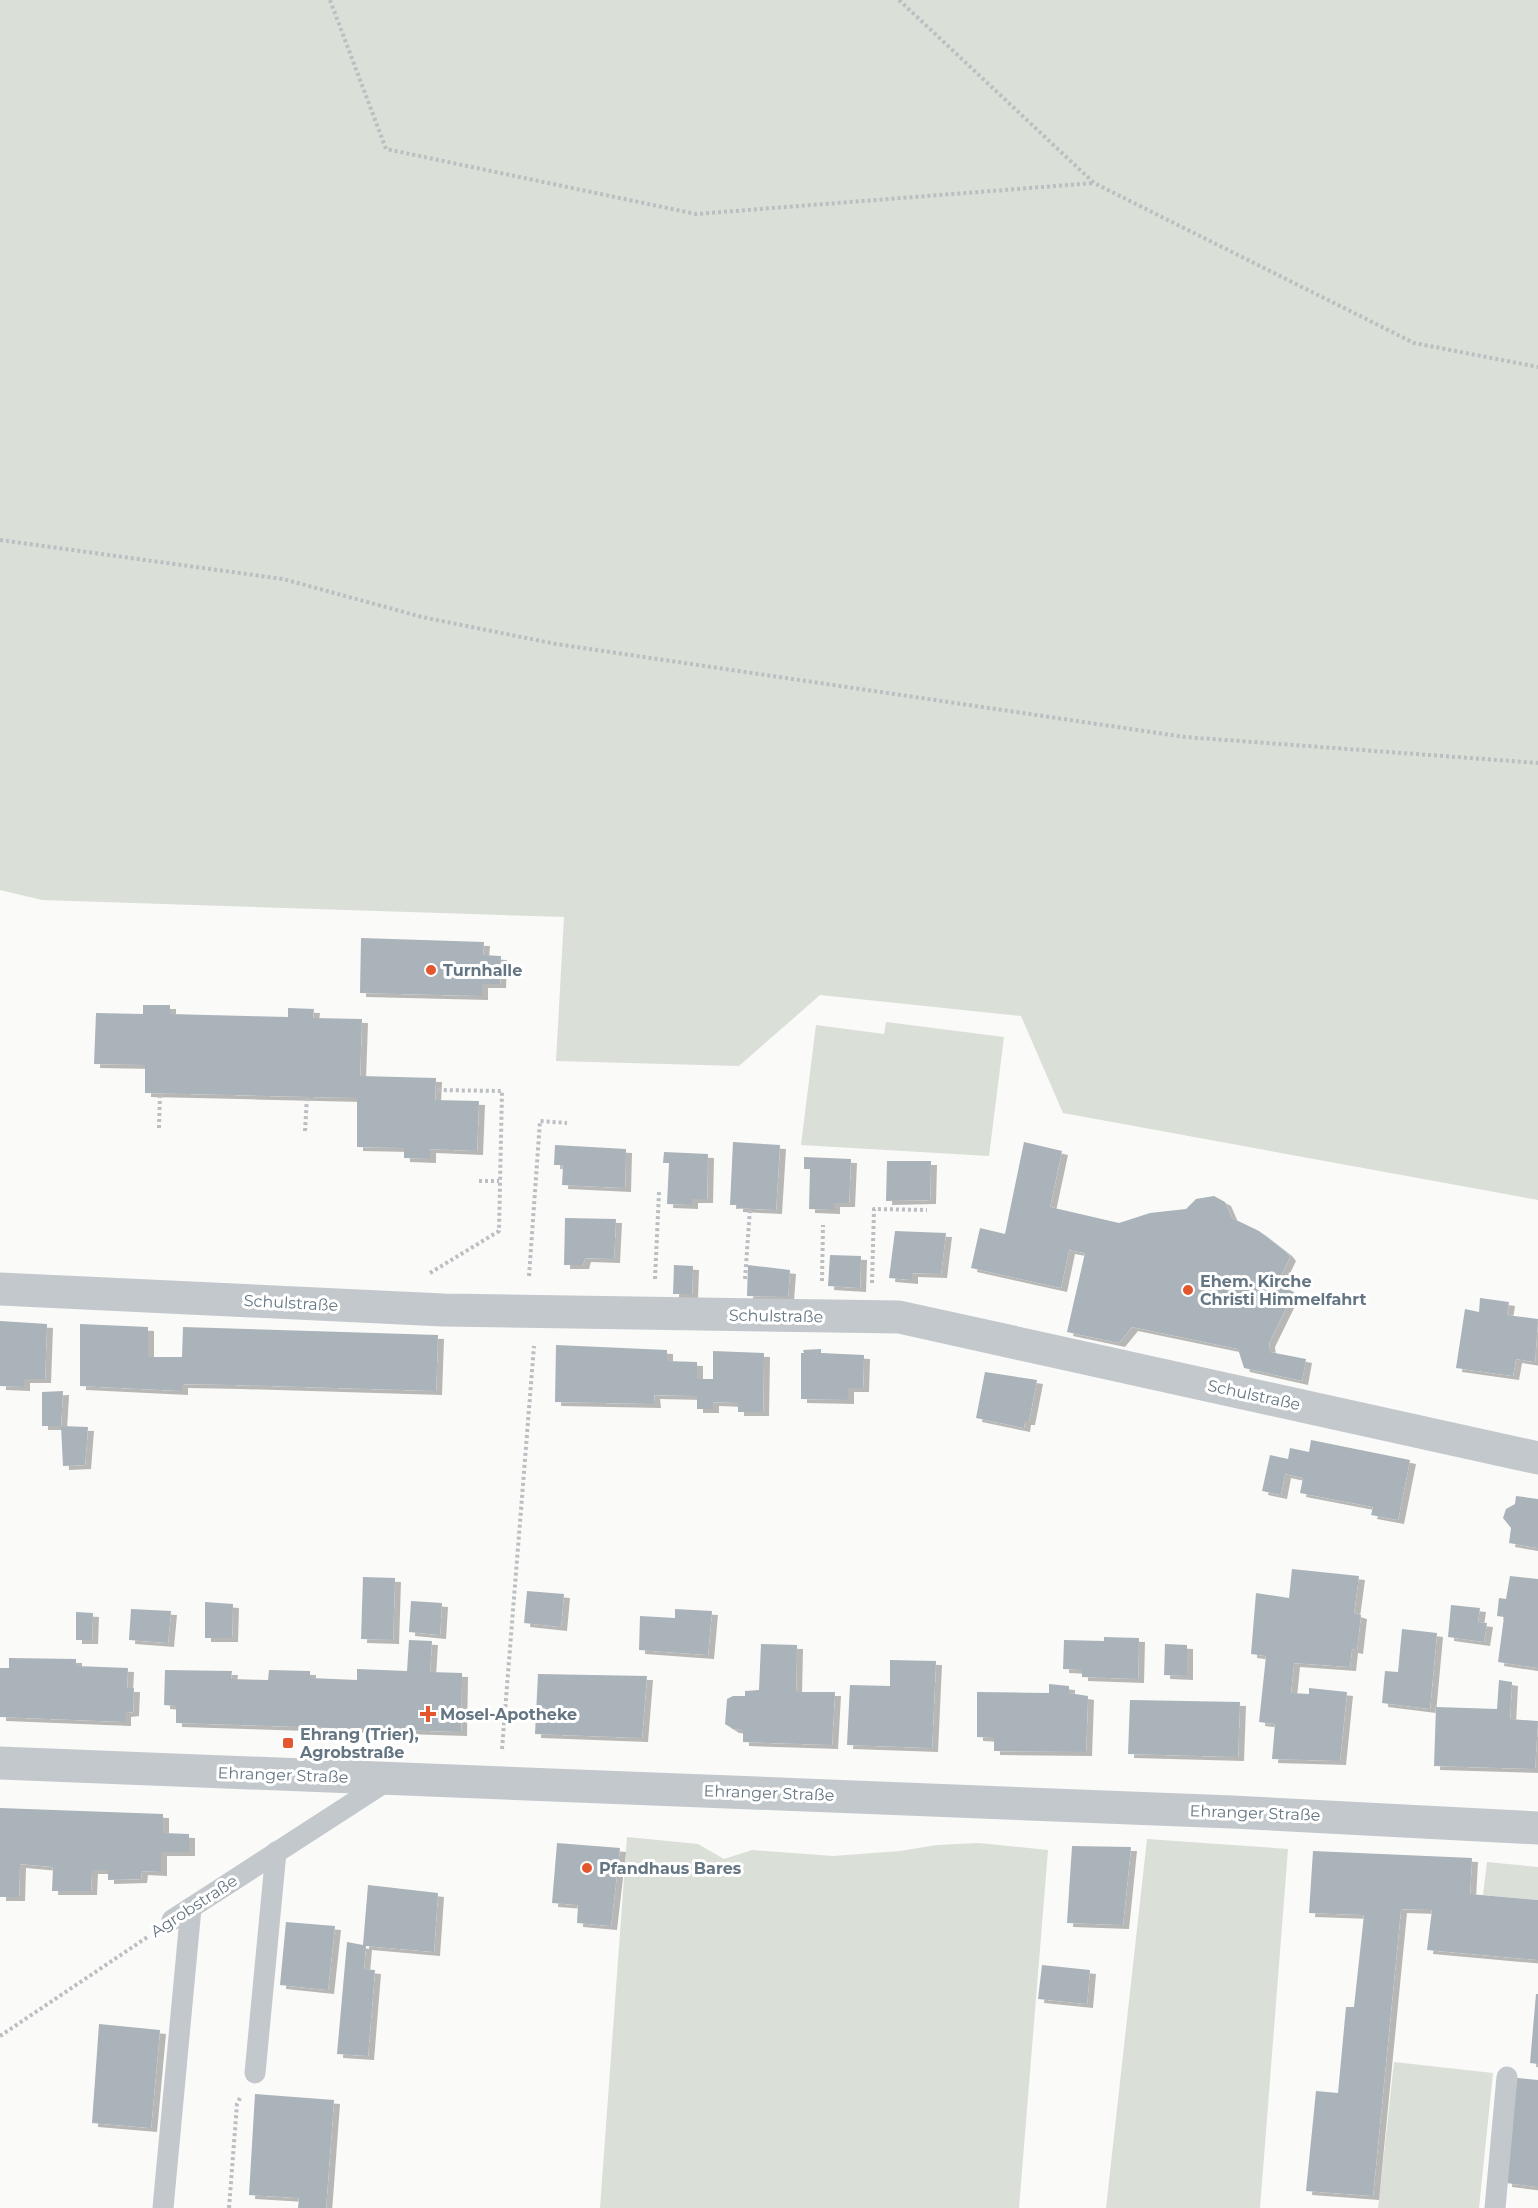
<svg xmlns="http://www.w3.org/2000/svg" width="1538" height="2208" font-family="Montserrat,sans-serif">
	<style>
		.green { fill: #dadfd7 }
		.building { fill: #aab3b9; filter: url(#shadow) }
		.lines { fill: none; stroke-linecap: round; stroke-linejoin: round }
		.path { stroke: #bbbfc2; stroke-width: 4; stroke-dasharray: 3 3; stroke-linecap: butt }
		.service { stroke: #c3c8cc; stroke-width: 21 }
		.minor { stroke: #c3c8cc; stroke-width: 33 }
		.poi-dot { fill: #e4572e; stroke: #fff; stroke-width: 2 }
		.labels { text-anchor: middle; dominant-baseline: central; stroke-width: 6; stroke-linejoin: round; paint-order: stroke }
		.poi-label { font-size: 16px; font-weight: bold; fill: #657683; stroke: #fff; text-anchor: start }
		.street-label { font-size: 16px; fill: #657683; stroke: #fff }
	</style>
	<defs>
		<filter id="shadow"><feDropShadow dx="6" dy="4" stdDeviation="0" flood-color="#0004"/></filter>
	</defs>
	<rect width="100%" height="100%" fill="#fafaf8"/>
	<g class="green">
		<polygon points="0,0 1538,0 1538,1200 1063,1113 1021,1016 820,995 739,1066 556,1061 564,917 42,900 0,890"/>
		<polygon points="886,1022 1004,1037 989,1156 801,1145 816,1025 884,1034"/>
		<polygon points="627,1837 698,1844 724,1859 752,1850 833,1856 900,1851 937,1845 979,1843 1048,1850 1019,2208 600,2208"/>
		<polygon points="1147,1839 1288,1849 1260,2208 1106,2208"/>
		<polygon points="1487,1862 1538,1867 1538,1900 1483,1895"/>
		<polygon points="1394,2062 1493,2073 1479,2208 1378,2208"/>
	</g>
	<g class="building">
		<polygon points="361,938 484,942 483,955 501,956 500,984 482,984 482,996 360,993"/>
		<polygon points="143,1005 170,1005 170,1014 288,1017 288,1008 314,1009 313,1018 362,1019 360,1076 436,1078 435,1100 479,1101 477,1151 430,1149 430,1159 404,1158 404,1148 357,1147 357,1098 145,1093 145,1065 94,1064 96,1013 143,1014"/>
		<polygon points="733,1142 780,1145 776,1210 737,1208 737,1205 730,1205"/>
		<polygon points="1024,1142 1062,1151 1050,1207 1119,1223 1150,1213 1186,1209 1196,1199 1214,1196 1225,1202 1232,1218 1259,1231 1286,1252 1290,1257 1277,1284 1294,1292 1269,1343 1270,1352 1306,1359 1302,1381 1244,1368 1238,1349 1132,1327 1119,1343 1067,1332 1085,1253 1069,1250 1061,1288 971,1268 980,1228 1005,1234"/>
		<polygon points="555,1145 626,1149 625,1188 562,1185 563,1165 554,1165"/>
		<polygon points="664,1152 708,1154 707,1199 692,1199 692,1205 667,1204 669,1163 663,1163"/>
		<polygon points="804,1157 851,1159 849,1203 834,1203 834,1210 809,1209 810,1169 804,1169"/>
		<polygon points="887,1161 931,1161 930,1200 886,1201"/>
		<polygon points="565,1218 616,1219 614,1259 585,1258 583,1265 564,1265"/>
		<polygon points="895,1231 946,1233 941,1274 912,1273 912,1280 889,1278"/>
		<polygon points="830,1255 861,1256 860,1288 828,1286"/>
		<polygon points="674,1265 693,1266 692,1294 673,1294"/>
		<polygon points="748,1265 790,1270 788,1297 747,1296"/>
		<polygon points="1480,1298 1509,1302 1507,1315 1538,1319 1535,1362 1516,1359 1513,1376 1456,1368 1465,1309 1479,1312"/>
		<polygon points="0,1321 47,1324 45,1379 24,1379 24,1387 0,1386"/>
		<polygon points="80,1324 148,1327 148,1357 182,1357 183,1327 438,1335 436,1391 235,1385 182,1384 182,1391 80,1386"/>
		<polygon points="556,1345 667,1350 667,1361 697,1362 697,1379 713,1379 713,1351 764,1353 763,1412 738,1412 738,1403 713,1402 713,1409 697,1409 697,1396 654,1395 655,1404 555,1402"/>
		<polygon points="821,1349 821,1353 864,1355 863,1388 848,1388 848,1400 801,1399 801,1353 804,1353 803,1350"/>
		<polygon points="985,1372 1037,1380 1029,1421 1025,1421 1024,1428 976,1418"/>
		<polygon points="63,1391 61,1426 42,1426 42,1392"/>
		<polygon points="61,1426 88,1427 85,1465 63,1466"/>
		<polygon points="1311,1440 1410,1460 1398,1520 1371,1515 1373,1507 1300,1493 1303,1478 1285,1474 1281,1495 1262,1491 1270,1455 1288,1459 1290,1448 1309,1452"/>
		<polygon points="1516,1496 1538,1499 1538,1548 1509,1543 1511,1528 1503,1518 1506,1509 1515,1504"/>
		<polygon points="1292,1569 1359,1576 1354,1613 1361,1615 1357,1650 1352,1649 1350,1667 1294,1663 1291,1693 1309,1694 1309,1688 1347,1692 1340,1761 1272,1759 1275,1724 1259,1722 1266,1656 1251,1654 1256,1593 1289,1598"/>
		<polygon points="1510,1576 1538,1579 1538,1668 1498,1662 1504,1617 1497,1616 1499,1598 1506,1599"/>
		<polygon points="363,1577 395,1578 393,1640 361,1639"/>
		<polygon points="527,1591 564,1594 561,1627 524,1623"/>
		<polygon points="411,1601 442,1603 440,1635 409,1632"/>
		<polygon points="205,1602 233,1604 232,1638 205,1638"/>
		<polygon points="1451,1605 1480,1608 1478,1622 1487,1623 1484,1642 1448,1637"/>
		<polygon points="131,1609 171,1611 168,1643 129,1640"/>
		<polygon points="675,1609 712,1611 708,1655 639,1650 640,1616 675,1618"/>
		<polygon points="76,1612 93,1613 92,1640 76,1640"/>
		<polygon points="1402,1629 1437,1633 1430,1709 1382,1703 1385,1671 1398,1672"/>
		<polygon points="1104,1637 1139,1638 1138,1679 1082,1677 1082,1670 1063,1669 1064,1640 1104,1641"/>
		<polygon points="409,1640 432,1641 430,1672 462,1673 461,1732 176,1723 176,1706 164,1705 165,1670 232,1671 231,1679 268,1680 269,1670 310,1671 310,1678 357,1680 357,1669 407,1671"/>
		<polygon points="761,1644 797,1645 796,1692 835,1692 832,1745 743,1742 743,1730 733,1729 725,1724 727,1699 733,1696 745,1696 745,1691 759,1690"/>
		<polygon points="1165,1644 1187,1645 1187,1676 1164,1675"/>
		<polygon points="9,1658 76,1659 76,1666 128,1668 127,1688 134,1688 133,1712 125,1713 125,1722 0,1717 0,1668 9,1668"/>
		<polygon points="890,1660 936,1661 932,1748 847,1745 850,1685 890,1686"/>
		<polygon points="538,1674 647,1676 642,1738 535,1734"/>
		<polygon points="1499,1680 1512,1682 1510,1719 1538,1721 1535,1769 1434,1766 1436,1707 1497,1709"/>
		<polygon points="1049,1684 1069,1686 1069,1693 1088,1696 1086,1752 994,1751 994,1738 977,1737 977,1692 1049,1693"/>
		<polygon points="1130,1700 1240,1702 1238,1757 1128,1754"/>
		<polygon points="0,1808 163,1814 163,1833 189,1834 189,1852 161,1852 161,1872 142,1871 141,1879 108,1880 108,1870 92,1870 91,1891 52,1891 53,1867 20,1864 19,1897 0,1897"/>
		<polygon points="557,1843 620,1848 611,1926 577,1923 578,1905 552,1903"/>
		<polygon points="1072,1846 1131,1847 1123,1925 1067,1923"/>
		<polygon points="1313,1851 1472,1858 1470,1894 1538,1900 1538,1960 1427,1950 1432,1910 1401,1909 1373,2196 1306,2191 1316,2091 1338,2093 1346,2007 1354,2007 1364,1915 1309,1913"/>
		<polygon points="368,1885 438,1893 434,1952 366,1946 364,1969 375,1970 368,2056 337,2054 347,1942 363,1945"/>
		<polygon points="286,1922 335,1926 328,1990 280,1985"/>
		<polygon points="1042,1965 1090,1970 1087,2004 1038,1999"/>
		<polygon points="1536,1994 1538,1994 1538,2064 1530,2063"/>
		<polygon points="99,2024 160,2030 151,2128 92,2123"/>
		<polygon points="1517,2078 1538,2080 1538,2187 1506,2183"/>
		<polygon points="255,2094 334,2100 326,2208 298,2208 299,2198 249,2195"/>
	</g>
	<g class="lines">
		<g class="path">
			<polyline points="330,0 386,149 696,214 1094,183"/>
			<polyline points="899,0 1094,183 1414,343 1538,367"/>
			<polyline points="0,540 283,579 422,617 556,644 1185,737 1538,763"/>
			<polyline points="159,1128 160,1093"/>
			<polyline points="305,1131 307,1097"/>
			<polyline points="479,1181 499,1181"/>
			<polyline points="430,1273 499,1231 502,1091 436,1090"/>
			<polyline points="529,1276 540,1121 567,1123"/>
			<polyline points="655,1279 659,1192"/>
			<polyline points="745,1279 750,1209"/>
			<polyline points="822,1281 823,1225"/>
			<polyline points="872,1283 874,1209 927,1210"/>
			<polyline points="502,1749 534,1346"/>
			<polyline points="0,2036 149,1936"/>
			<polyline points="229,2208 237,2104 241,2096"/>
		</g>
		<g class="service">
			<polyline points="172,1920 390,1779"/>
			<polyline points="255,2073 276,1852"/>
			<polyline points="163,2208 191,1908"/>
			<polyline points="1495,2208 1507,2077"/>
		</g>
		<g class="minor">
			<polyline points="0,1289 443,1310 899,1317 1538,1458"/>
			<polyline points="0,1763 1232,1812 1538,1828"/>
		</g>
	</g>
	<g class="poi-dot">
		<circle cx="431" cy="970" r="6"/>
		<circle cx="1188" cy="1290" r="6"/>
		<path d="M425 1705h6v6h6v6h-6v6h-6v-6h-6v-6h6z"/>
		<rect x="282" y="1737" width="12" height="12" rx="3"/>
		<circle cx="587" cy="1868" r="6"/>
	</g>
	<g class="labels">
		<g class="poi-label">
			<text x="443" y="970">Turnhalle</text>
			<text x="1200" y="1281">Ehem. Kirche<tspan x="1200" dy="18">Christi Himmelfahrt</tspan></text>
			<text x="440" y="1714">Mosel-Apotheke</text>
			<text x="300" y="1734">Ehrang (Trier),<tspan x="300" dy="18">Agrobstraße</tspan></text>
			<text x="599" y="1868">Pfandhaus Bares</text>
		</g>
		<g class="street-label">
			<text transform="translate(291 1303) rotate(3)">Schulstraße</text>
			<text transform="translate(776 1316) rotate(1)">Schulstraße</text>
			<text transform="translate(1254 1395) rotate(12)">Schulstraße</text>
			<text transform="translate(283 1775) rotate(2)">Ehranger Straße</text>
			<text transform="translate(769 1793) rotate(2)">Ehranger Straße</text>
			<text transform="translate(1255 1813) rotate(2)">Ehranger Straße</text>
			<text transform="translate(194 1906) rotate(-33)">Agrobstraße</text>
		</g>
	</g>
</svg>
